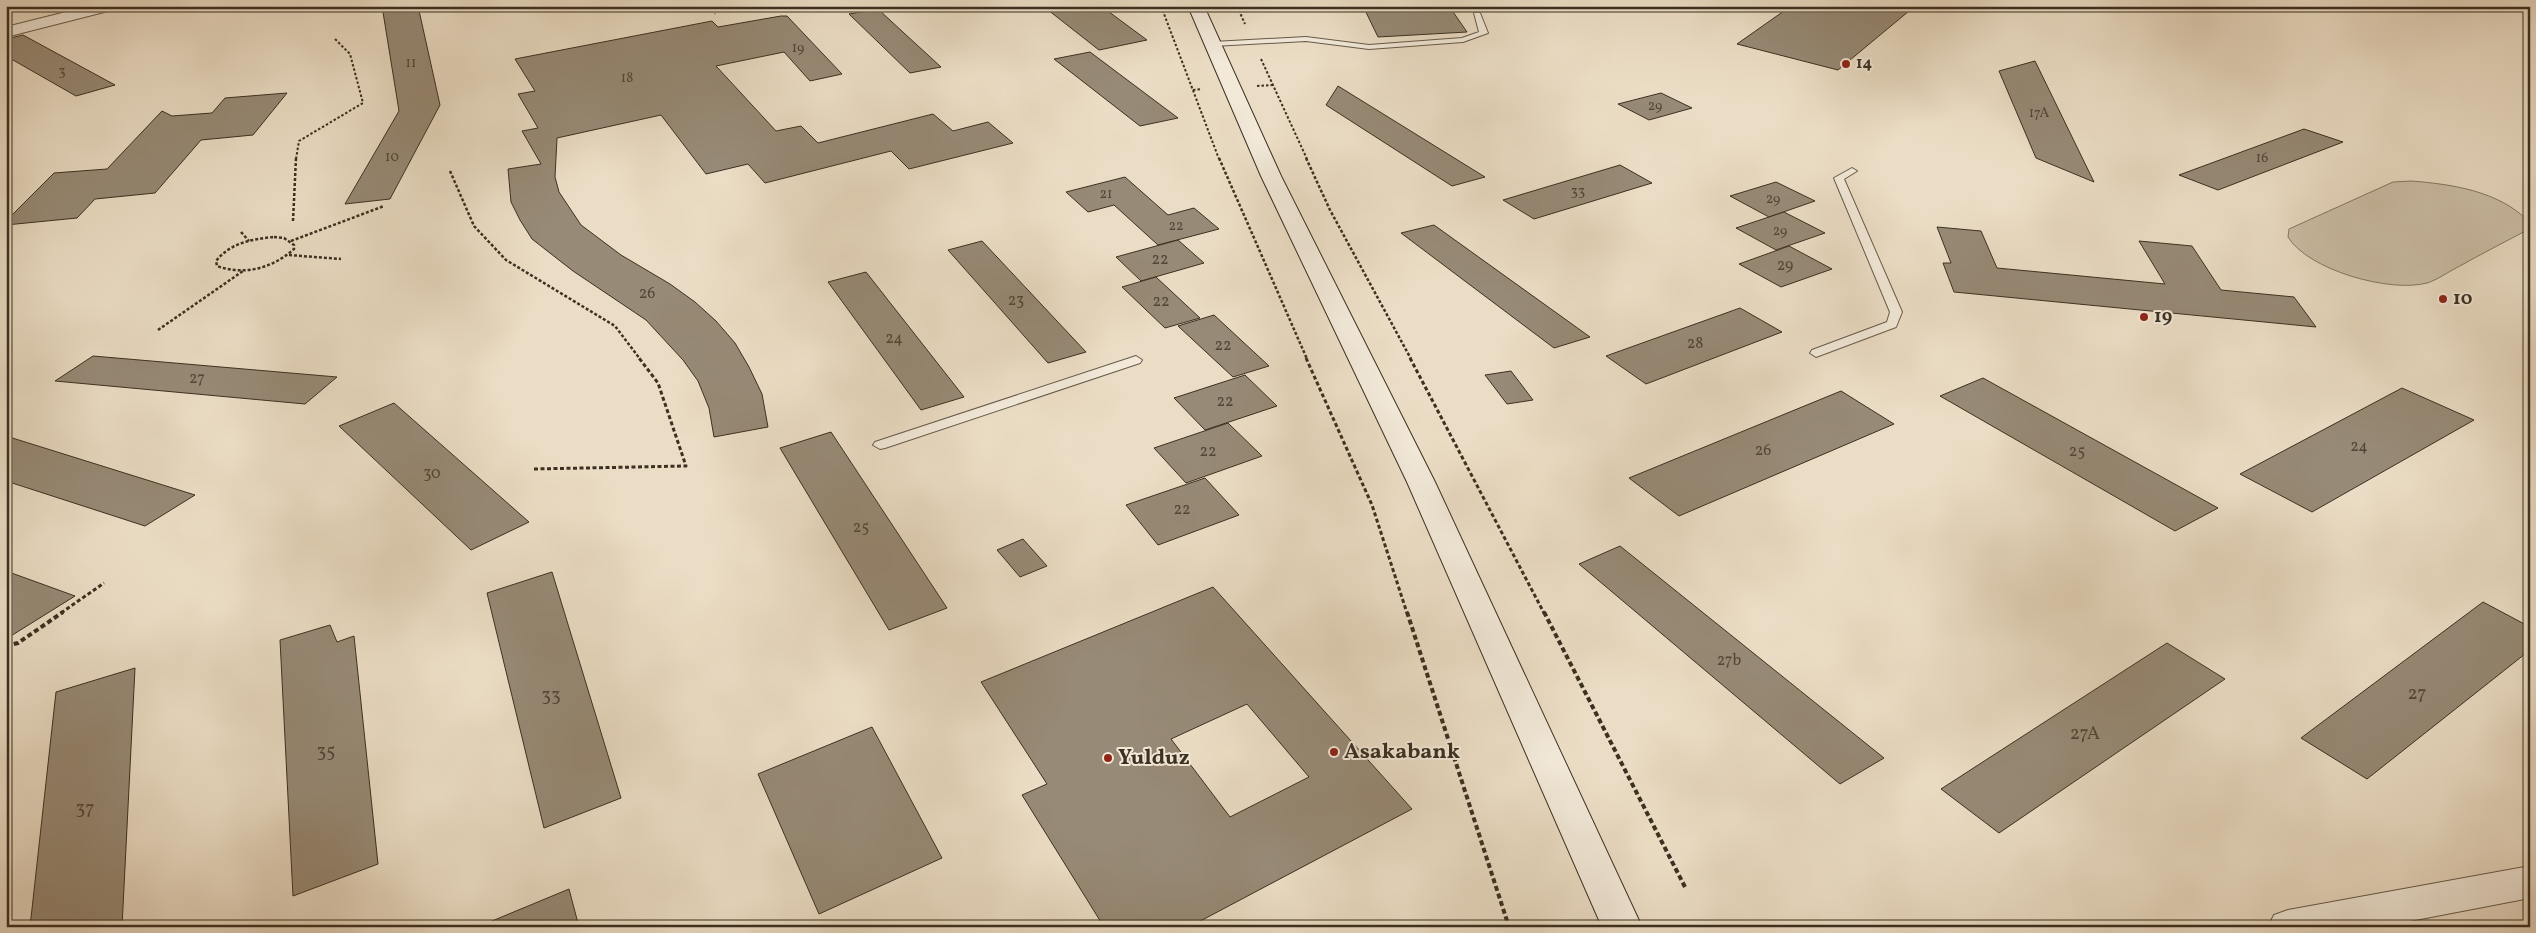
<svg xmlns="http://www.w3.org/2000/svg" width="2536" height="933" font-family="Vollkorn,serif">
	<style>
		.green { fill: #cdc0a9; stroke: #847865 }
		.building { fill: #978a76; stroke: #3b3021; fill-rule: evenodd }
		.lines { fill: none; stroke-linecap: round; stroke-linejoin: round }
		.lane-casing { stroke: #675b4a; stroke-width: 2 }
		.street-casing { stroke: #675b4a; stroke-width: 2 }
		.secondary-casing { stroke: #3b3021; stroke-width: 2 }
		.path-far3 { stroke: #3b3021; stroke-width: 2; stroke-dasharray: 2.5 2; stroke-linecap: butt }
		.path-far2 { stroke: #3b3021; stroke-width: 2.5; stroke-dasharray: 3 2; stroke-linecap: butt }
		.path-far1 { stroke: #3b3021; stroke-width: 3; stroke-dasharray: 4 2.5; stroke-linecap: butt }
		.path { stroke: #3b3021; stroke-width: 4; stroke-dasharray: 5 3; stroke-linecap: butt }
		.lane { fill: #f2e9d9; fill-rule: evenodd }
		.street { fill: #f2e9d9; fill-rule: evenodd }
		.secondary { fill: #f2e9d9; fill-rule: evenodd }
		.poi-dot { fill: #8f2418; stroke: #f2e9d9; stroke-width: 2 }
		.labels { text-anchor: middle; dominant-baseline: central; stroke-width: 4; stroke-linejoin: round; paint-order: stroke }
		.far-number-label { font-size: 14px; fill: #524636 }
		.far-poi-label { font-size: 16px; font-weight: bold; fill: #3b3021; stroke: #f2e9d9; text-anchor: start }
		.number-label { font-size: 16px; fill: #524636 }
		.poi-label { font-size: 19px; font-weight: bold; fill: #3b3021; stroke: #f2e9d9; text-anchor: start }
		.near-number-label { font-size: 19px; fill: #524636 }
		.near-poi-label { font-size: 22px; font-weight: bold; fill: #3b3021; stroke: #f2e9d9; text-anchor: start }
	</style>
	<rect width="100%" height="100%" fill="#ebddc5"/>
	<filter id="stains"><feTurbulence type="fractalNoise" baseFrequency=".004" numOctaves="4"/><feColorMatrix values="0 0 0 0 .2 0 0 0 0 .09 0 0 0 0 .02 0 0 0 .5 -.17"/></filter>
	<radialGradient id="worn" r=".72"><stop offset=".6" stop-color="#630" stop-opacity="0"/><stop offset="1" stop-color="#630" stop-opacity=".3"/></radialGradient>
	<path class="green" d="M2411,181c40,3 88,10 117,40l1,8c-24,13 -48,25 -71,38 -10,5 -21,13 -31,16 -37,10 -119,-13 -139,-46l1,-8 104,-47z"/>
	<g class="building">
		<polygon points="382,6 418,6 440,105 390,199 345,204 399,111"/>
		<polygon points="1043,6 1101,6 1147,40 1099,50"/>
		<polygon points="1363,6 1449,6 1467,32 1378,37"/>
		<polygon points="1791,6 1915,6 1838,70 1737,44"/>
		<polygon points="878,9 892,22 941,67 910,73 849,14"/>
		<polygon points="781,16 787,16 842,74 810,81 784,52 716,66 776,131 801,126 818,143 933,114 953,131 988,122 1013,143 909,169 891,151 765,183 748,164 706,174 661,115 557,138 555,177 559,192 581,225 621,255 670,284 695,302 716,321 735,343 749,367 762,394 768,427 714,437 709,408 698,381 683,360 646,320 573,271 532,239 520,220 511,202 508,169 541,164 522,131 538,128 518,94 535,91 515,59 712,21 718,27"/>
		<polygon points="23,35 115,85 76,96 6,56 6,39"/>
		<polygon points="1090,52 1178,118 1140,126 1054,59"/>
		<polygon points="2035,61 2094,182 2036,158 1999,71"/>
		<polygon points="1338,86 1485,177 1452,186 1326,105"/>
		<polygon points="287,93 253,135 201,140 155,193 95,199 77,218 6,225 6,221 54,173 107,169 162,111 172,116 212,113 225,98"/>
		<polygon points="1661,93 1692,108 1649,120 1618,104"/>
		<polygon points="2304,129 2343,142 2218,190 2179,175"/>
		<polygon points="1620,165 1652,183 1534,219 1503,200"/>
		<polygon points="1125,177 1168,215 1194,208 1219,229 1158,245 1114,205 1088,212 1066,192"/>
		<polygon points="1776,182 1815,201 1769,217 1730,196"/>
		<polygon points="1784,212 1825,233 1776,250 1736,228"/>
		<polygon points="1434,225 1590,337 1554,348 1401,233"/>
		<polygon points="1937,227 1981,231 1997,268 2165,284 2139,241 2192,246 2221,290 2294,297 2316,327 1954,292 1943,263 1951,263"/>
		<polygon points="1178,240 1204,263 1141,281 1116,257"/>
		<polygon points="982,241 1086,352 1048,363 948,250"/>
		<polygon points="1789,246 1832,269 1781,287 1739,264"/>
		<polygon points="866,272 964,397 921,410 828,282"/>
		<polygon points="1156,277 1200,318 1165,328 1122,287"/>
		<polygon points="1740,308 1782,332 1646,384 1606,356"/>
		<polygon points="1214,315 1269,366 1233,377 1178,326"/>
		<polygon points="93,356 337,377 305,404 55,381"/>
		<polygon points="1511,371 1533,400 1507,404 1485,375"/>
		<polygon points="1245,375 1277,406 1205,430 1174,398"/>
		<polygon points="1983,378 2218,508 2175,531 1940,396"/>
		<polygon points="2402,388 2474,420 2312,512 2240,474"/>
		<polygon points="1841,391 1894,424 1679,516 1629,478"/>
		<polygon points="394,403 529,522 471,550 339,426"/>
		<polygon points="1228,423 1262,456 1186,483 1154,448"/>
		<polygon points="831,432 947,608 889,630 780,448"/>
		<polygon points="6,436 195,495 145,526 6,481"/>
		<polygon points="1205,478 1239,515 1158,545 1126,505"/>
		<polygon points="1023,539 1047,566 1020,577 997,550"/>
		<polygon points="1620,546 1884,758 1840,784 1579,564"/>
		<polygon points="6,571 75,596 6,639"/>
		<polygon points="552,572 621,798 544,828 487,593"/>
		<path d="M1213,587l199,222 -223,118h-85l-82,-132 25,-11 -66,-102zM1247,704l62,73 -79,40 -59,-78z"/>
		<polygon points="2483,602 2530,627 2530,650 2367,779 2301,738"/>
		<polygon points="330,625 337,642 354,636 378,864 293,896 280,640"/>
		<polygon points="2167,643 2225,679 1999,833 1941,789"/>
		<polygon points="135,668 122,927 30,927 56,692"/>
		<polygon points="872,727 942,858 819,914 758,774"/>
		<polygon points="569,889 579,927 480,927 480,926"/>
	</g>
	<g class="lines">
		<g class="lane-casing">
			<g id="lane">
				<polygon points="1474,13 1480,13 1488,33 1463,42 1369,49 1306,41 1213,46 1209,44 1213,42 1306,37 1369,45 1462,38 1479,32"/>
				<polygon points="1852,168 1857,171 1844,179 1902,312 1896,327 1816,357 1810,353 1812,350 1887,322 1890,312 1834,178"/>
				<polygon points="1136,356 1142,360 1140,363 885,448 880,449 873,445 875,442"/>
			</g>
		</g>
		<g class="street-casing">
			<g id="street">
				<polygon points="90,6 118,6 116,9 6,37 6,27"/>
				<polygon points="2530,866 2530,898 2379,927 2268,927 2274,915 2288,910"/>
			</g>
		</g>
		<g class="secondary-casing">
			<polygon id="secondary" points="1188,6 1204,6 1281,176 1435,482 1642,927 1602,927 1407,482 1261,176"/>
		</g>
		<g class="path-far3">
			<polyline points="710,6 715,14"/>
			<polyline points="1161,6 1219,159"/>
			<polyline points="1237,6 1245,24"/>
			<polyline points="1261,59 1307,159"/>
			<polyline points="1257,86 1273,85"/>
			<polyline points="1193,90 1202,89"/>
			<polyline points="296,159 299,141 363,103 350,54 334,38"/>
		</g>
		<g class="path-far2">
			<polyline points="1219,158 1307,359"/>
			<polyline points="1306,158 1330,210 1411,359"/>
			<polyline points="450,171 474,226 506,260 615,326 640,359"/>
			<polyline points="293,221 296,158"/>
			<polyline points="241,232 249,241"/>
			<path d="M274,237l10,1 10,7v4c-21,19 -50,27 -77,17l-1,-5c14,-18 36,-22 58,-24z"/>
			<polyline points="291,241 384,206"/>
			<polyline points="289,255 341,259"/>
			<polyline points="158,330 243,271"/>
		</g>
		<g class="path-far1">
			<polyline points="1306,358 1372,505 1407,613"/>
			<polyline points="1410,358 1544,613"/>
			<polyline points="534,469 686,466 658,383 639,358"/>
			<polyline points="61,613 104,583"/>
		</g>
		<g class="path">
			<polyline points="1407,612 1509,927"/>
			<polyline points="1544,612 1685,887"/>
			<polyline points="6,646 18,643 63,612"/>
		</g>
		<use href="#lane" class="lane"/>
		<use href="#street" class="street"/>
		<use href="#secondary" class="secondary"/>
	</g>
	<g class="poi-dot">
		<circle cx="1846" cy="64" r="5"/>
		<circle cx="2443" cy="299" r="5"/>
		<circle cx="2144" cy="317" r="5"/>
		<circle cx="1334" cy="752" r="5"/>
		<circle cx="1108" cy="758" r="5"/>
	</g>
	<g class="labels">
		<g class="far-number-label">
			<text x="798" y="48">19</text>
			<text x="411" y="63">11</text>
			<text x="62" y="71">3</text>
			<text x="627" y="78">18</text>
			<text x="1655" y="106">29</text>
			<text x="2039" y="113">17A</text>
			<text x="392" y="157">10</text>
			<text x="2262" y="158">16</text>
			<text x="1578" y="191">33</text>
			<text x="1106" y="194">21</text>
			<text x="1773" y="199">29</text>
			<text x="1176" y="226">22</text>
			<text x="1780" y="231">29</text>
		</g>
		<g class="far-poi-label">
			<text x="1856" y="64">14</text>
		</g>
		<g class="number-label">
			<text x="1160" y="260">22</text>
			<text x="1785" y="266">29</text>
			<text x="647" y="294">26</text>
			<text x="1016" y="301">23</text>
			<text x="1161" y="302">22</text>
			<text x="894" y="339">24</text>
			<text x="1695" y="344">28</text>
			<text x="1223" y="346">22</text>
			<text x="197" y="379">27</text>
			<text x="1225" y="402">22</text>
			<text x="2359" y="447">24</text>
			<text x="1763" y="451">26</text>
			<text x="1208" y="452">22</text>
			<text x="2077" y="452">25</text>
			<text x="432" y="474">30</text>
			<text x="1182" y="510">22</text>
			<text x="861" y="528">25</text>
			<text x="1729" y="661">27b</text>
		</g>
		<g class="poi-label">
			<text x="2453" y="299">10</text>
			<text x="2154" y="317">19</text>
		</g>
		<g class="near-number-label">
			<text x="2417" y="694">27</text>
			<text x="551" y="696">33</text>
			<text x="2085" y="734">27A</text>
			<text x="326" y="752">35</text>
			<text x="85" y="809">37</text>
		</g>
		<g class="near-poi-label">
			<text x="1344" y="752">Asakabank</text>
			<text x="1118" y="758">Yulduz</text>
		</g>
	</g>
	<rect width="2536" height="933" fill="none" stroke="#ebddc5" stroke-width="25"/>
	<rect x="8" y="8" width="2521" height="918" fill="none" stroke="#3b3021" stroke-width="2.5"/>
	<rect x="12" y="12" width="2511" height="908" fill="none" stroke="#3b3021"/>
	<rect width="100%" height="100%" filter="url(#stains)"/>
	<rect width="100%" height="100%" fill="url(#worn)"/>
</svg>
